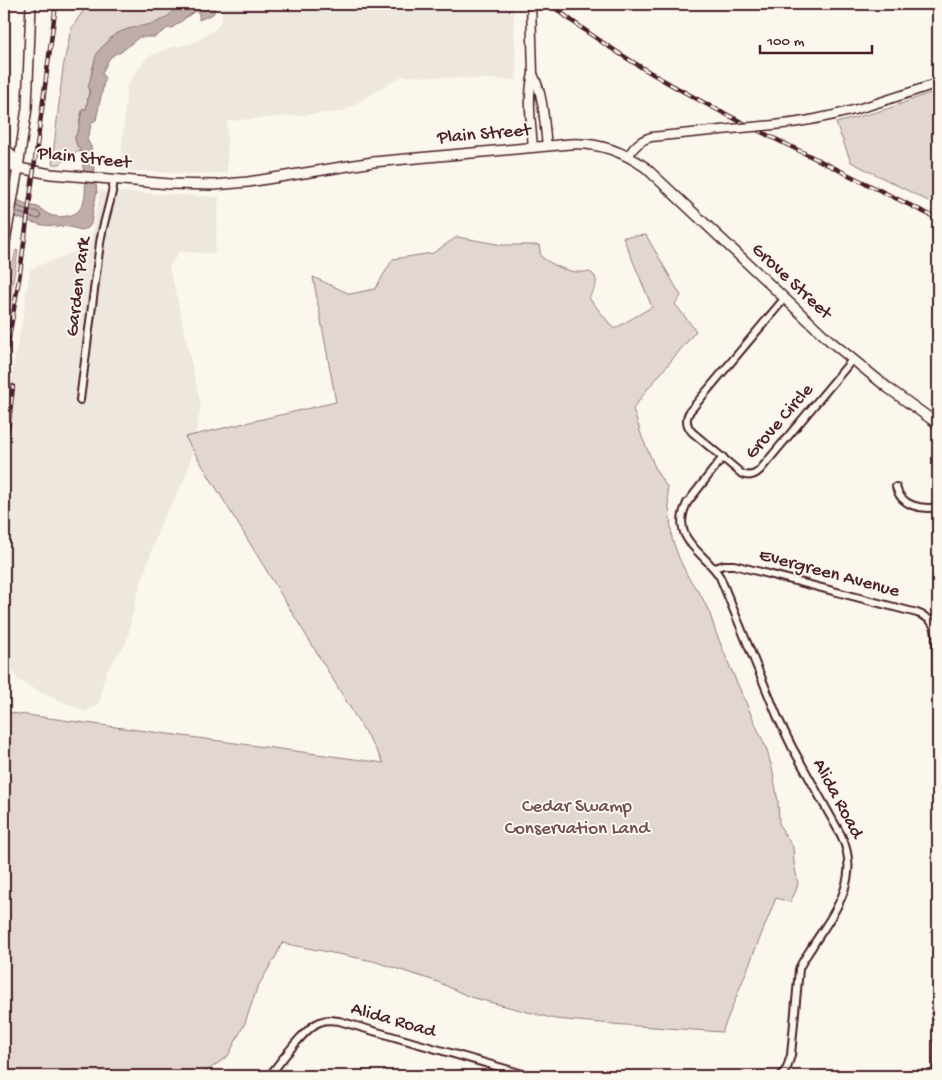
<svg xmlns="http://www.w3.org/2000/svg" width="942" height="1080" font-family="'Gochi Hand',sans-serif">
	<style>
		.built { fill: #eee7de }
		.green { fill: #e2d7d0; stroke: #967b7e }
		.water { fill: #bfadaa; stroke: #907477 }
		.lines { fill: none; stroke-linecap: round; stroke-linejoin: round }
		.shore { stroke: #79585e; stroke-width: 1 }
		.minor-casing { stroke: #4a1f2b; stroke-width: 10 }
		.tertiary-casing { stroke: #4a1f2b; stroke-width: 11 }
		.secondary-casing { stroke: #4a1f2b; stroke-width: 12 }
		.minor { stroke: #fbf7ec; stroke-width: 6 }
		.tertiary { stroke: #fbf7ec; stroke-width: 8 }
		.secondary { stroke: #fbf7ec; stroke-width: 9 }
		.rail-casing { stroke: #4a1f2b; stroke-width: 4.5 }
		.rail { stroke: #fbf7ec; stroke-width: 2.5; stroke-dasharray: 8; stroke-linecap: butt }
		.tertiary-bridge-casing { stroke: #4a1f2b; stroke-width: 11; stroke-linecap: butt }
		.tertiary-bridge { stroke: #fbf7ec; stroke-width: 8 }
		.labels { text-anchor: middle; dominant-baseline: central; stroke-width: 4; stroke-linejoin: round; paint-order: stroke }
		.street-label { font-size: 19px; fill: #4a1f2b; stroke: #fbf7ec }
		.park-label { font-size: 19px; fill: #704d54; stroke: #fbf7ec }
	</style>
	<rect width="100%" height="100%" fill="#fbf7ec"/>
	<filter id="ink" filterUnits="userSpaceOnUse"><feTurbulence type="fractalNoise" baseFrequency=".02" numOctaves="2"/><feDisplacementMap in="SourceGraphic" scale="10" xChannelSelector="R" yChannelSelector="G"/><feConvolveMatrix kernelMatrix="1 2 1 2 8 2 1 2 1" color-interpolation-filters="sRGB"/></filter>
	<g filter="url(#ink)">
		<g class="built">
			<polygon points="220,4 513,4 517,80 402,76 342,112 227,121 227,173 195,174 120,170 127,86 147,57 172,47 193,43 201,39 216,28 220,23 222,18 223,11"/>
			<polygon points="100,191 219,197 215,253 179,252 169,267 176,293 201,406 189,466 184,480 160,525 137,596 131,620 128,638 123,648 108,668 103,682 100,702 86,712 38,691 18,680 4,657 4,414 23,317 30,269 90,246"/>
		</g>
		<g class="green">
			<polygon points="85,4 177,4 177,6 168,17 165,19 150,25 128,29 111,37 96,57 92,70 86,110 83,108 80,118 79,128 75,137 77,146 81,151 70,154 60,164 52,164 63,68 71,29 83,11"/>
			<polygon points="938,90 938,206 851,162 836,123 887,109"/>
			<path d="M646,235l35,61 -6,8 21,27 -50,60 -13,18 9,28 16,37 9,13 5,52 7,19 9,19 14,20 8,17 5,16 15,37 37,83 6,22 5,30 1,21 5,11 9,13 1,16 4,21 -3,9 -5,9 -14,-4 -54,134 -110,-8 -57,-5 -85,-22 -32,-15 -65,-21 -91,-18 -6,13 -19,32 -12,35 -17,33 -28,20h-196v-364l380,51 -199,-326 151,-35 -23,-125 37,17 25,-5 18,-30 40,-6 24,-16 46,8h36l2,12c11,7 23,14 36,15 6,1 14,-3 18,5 4,7 -3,15 -6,21l25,31 38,-22 -29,-70z"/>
			<polygon points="16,250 18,251 4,333 4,303"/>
		</g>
		<path class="water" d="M177,4h35l2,1 1,5 -2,4 -14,6v-7l-4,-2 -23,17h-4l-13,9h-16l-19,16h-4l-7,6 -7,14 3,5 -9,42 -5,3 -1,7 -3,9 4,8 6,45 -4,18 -2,14 -3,4 -7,2 -11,-3 -27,-2 -12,-3 -27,-9v-18l28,11c8,0 10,5 16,8 5,3 14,3 19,2 23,-3 19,-33 16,-49 -1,-5 -1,-11 -2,-15 -2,-5 -6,-8 -6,-14 1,-4 4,-8 4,-11 1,-7 2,-12 4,-19l3,2 4,-21 -2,-2c1,-4 2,-7 3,-11 3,-9 3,-22 11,-29 1,-2 4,-3 6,-5 4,-5 6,-8 12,-10 20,-9 46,-4 57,-28z"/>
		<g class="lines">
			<polyline class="shore" points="16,212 38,219 41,217 40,214 36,211 30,211 17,206"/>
			<g class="minor-casing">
				<g id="minor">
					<path d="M784,299l-94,112c-5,8 -4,14 2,21l50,42c7,3 13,1 18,-4l92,-110"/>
					<path d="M80,400l20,-157c3,-22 12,-42 14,-64"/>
					<path d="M723,457l-36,46c-18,37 18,49 33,74l58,141 14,29 49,88c20,41 -4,74 -26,107 -5,9 -12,17 -16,27l-8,86 -4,13 -6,8"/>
					<path d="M896,487c5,19 25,23 42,20"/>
					<path d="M714,568l10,-3h10l183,48c11,4 18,9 19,22l2,123"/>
					<path d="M269,1076c11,-13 36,-49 51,-54 6,-3 12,-2 19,-1l191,55"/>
					<polyline points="937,1076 938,1035"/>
				</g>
			</g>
			<g class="tertiary-casing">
				<g id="tertiary">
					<path d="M531,4l2,70c-6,23 -2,49 0,73"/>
					<path d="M533,74c11,22 11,48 14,72"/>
					<path d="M774,125c57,-5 111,-24 164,-42"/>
					<path d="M628,156c6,-9 12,-16 23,-19l80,-8"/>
				</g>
			</g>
			<g class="secondary-casing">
				<g id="secondary">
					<polyline points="4,146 12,156 18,168"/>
					<path d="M4,162l9,5 38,7 119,10 44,1 34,-3 125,-20 197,-18c28,-2 52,7 75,23l184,173 59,48 50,36"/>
					<polyline points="4,247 18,168 27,108 31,4"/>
				</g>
			</g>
			<use href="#minor" class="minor"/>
			<use href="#tertiary" class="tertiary"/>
			<use href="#secondary" class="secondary"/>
			<g class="rail-casing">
				<g id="rail">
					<path d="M550,4c75,60 161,104 248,146 47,23 93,46 140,69"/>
					<polyline points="4,367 20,273 56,4"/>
					<polyline points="4,452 9,422 13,386"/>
				</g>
			</g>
			<use href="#rail" class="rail"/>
			<g class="tertiary-bridge-casing">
				<polyline id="tertiary-bridge" points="731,129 774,125"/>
			</g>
			<use href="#tertiary-bridge" class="tertiary-bridge"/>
		</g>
	</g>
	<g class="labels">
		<g class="street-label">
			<text transform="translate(484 135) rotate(-5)">Plain Street</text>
			<text transform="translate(84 159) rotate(6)">Plain Street</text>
			<text transform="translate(791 282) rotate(43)">Grove Street</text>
			<text transform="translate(79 287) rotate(-83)">Garden Park</text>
			<text transform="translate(780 422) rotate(-49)">Grove Circle</text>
			<text transform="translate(829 574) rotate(15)">Evergreen Avenue</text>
			<text transform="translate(837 799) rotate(62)">Alida Road</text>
			<text transform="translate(393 1021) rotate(16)">Alida Road</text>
		</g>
		<g class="park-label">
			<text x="577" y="807">Cedar Swamp<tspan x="577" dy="22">Conservation Land</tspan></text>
		</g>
	</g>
	<rect width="942" height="1080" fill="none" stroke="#fbf7ec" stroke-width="20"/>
	<rect x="10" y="10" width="922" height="1060" fill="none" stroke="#4a1f2b" stroke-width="2" filter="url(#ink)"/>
	<path d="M760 45v8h112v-8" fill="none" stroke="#4a1f2b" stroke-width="2.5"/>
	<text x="767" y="45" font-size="15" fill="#4a1f2b" stroke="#fbf7ec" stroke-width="4" paint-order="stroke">100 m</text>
</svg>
